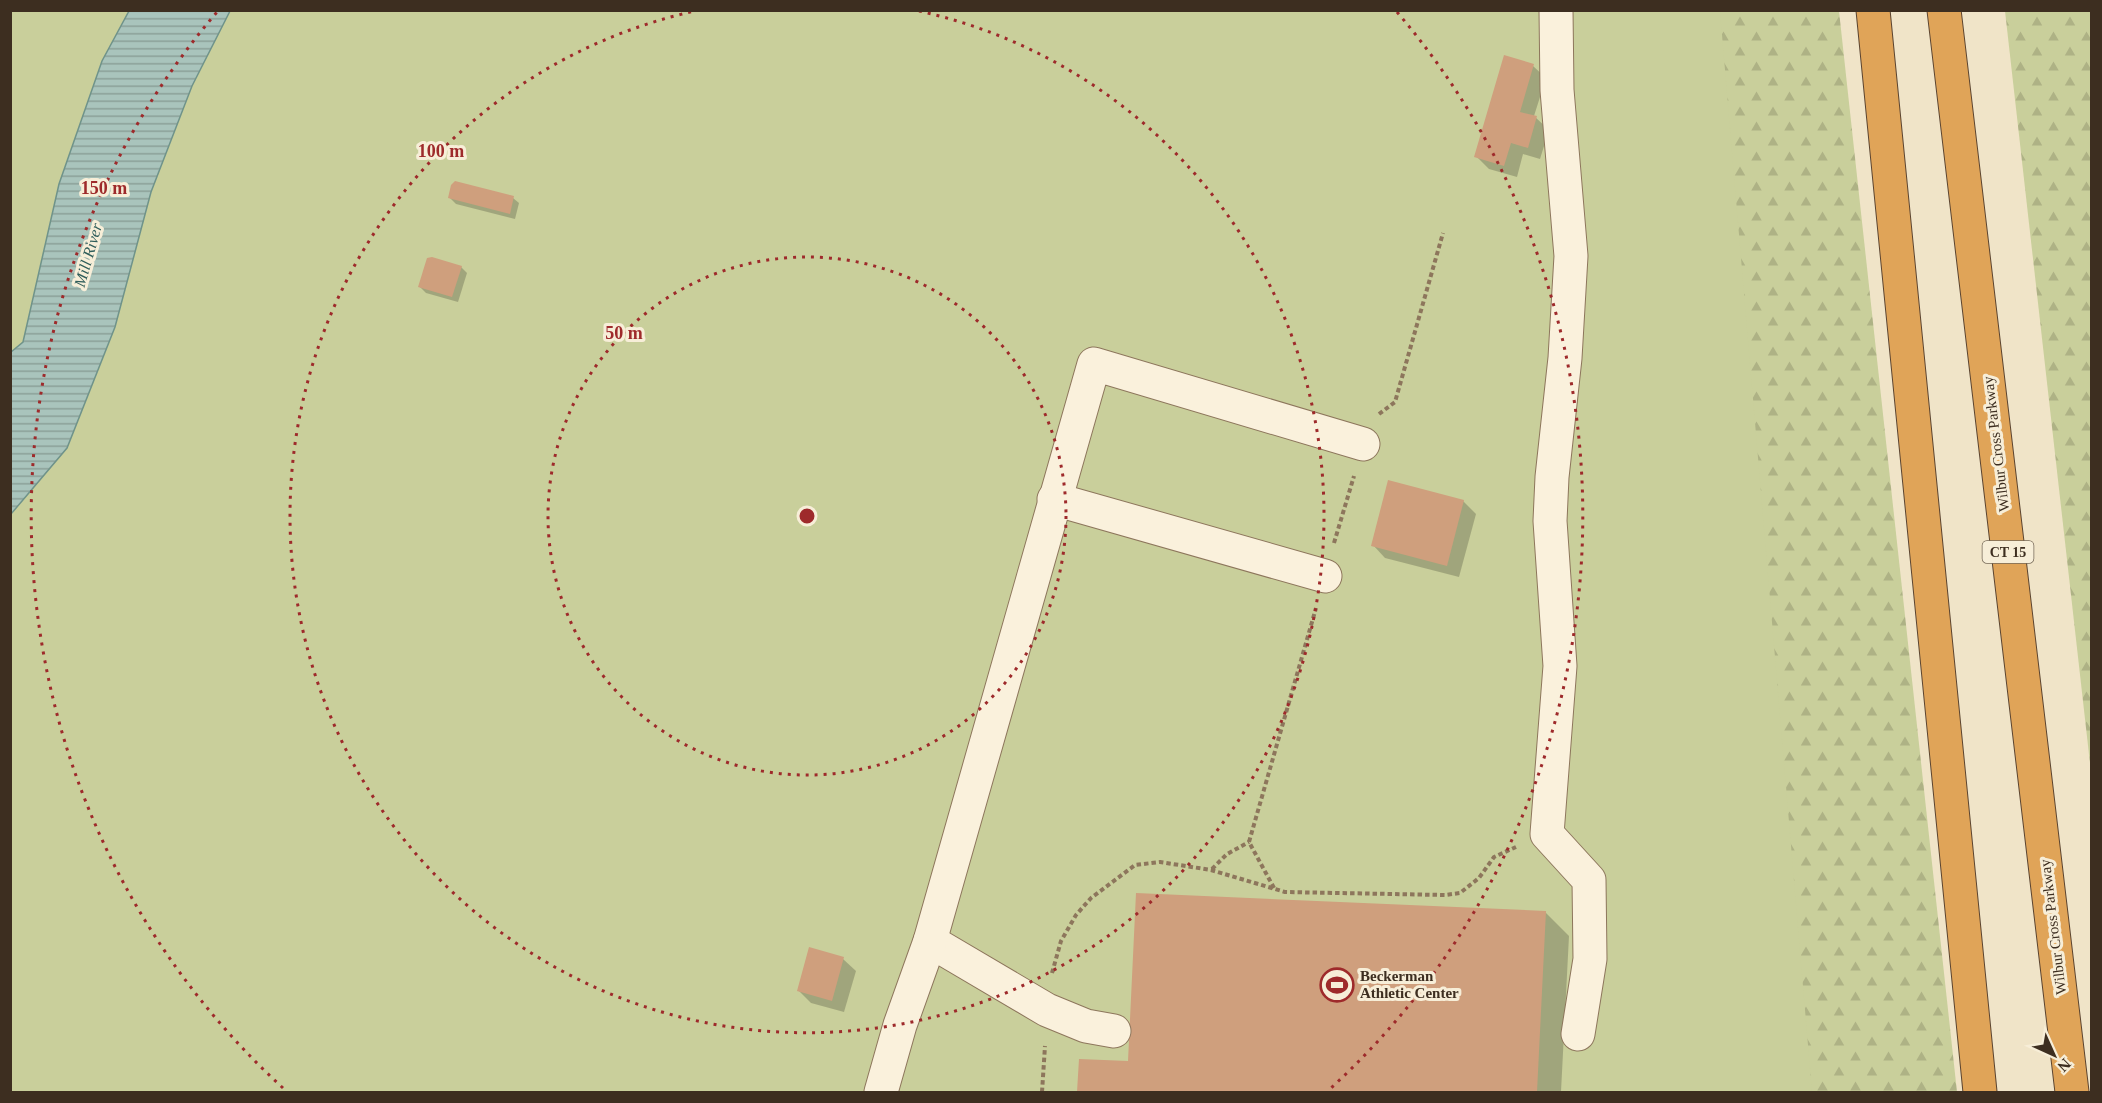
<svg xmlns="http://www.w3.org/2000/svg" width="2102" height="1103" font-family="Georgia,serif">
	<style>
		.forest { fill: url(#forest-firs) }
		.park { fill: #c9cf9b }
		.water { fill: url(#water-rules); stroke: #6f938a; stroke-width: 1.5 }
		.shadow { fill: #0003 }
		.building { fill: #cf9f7d }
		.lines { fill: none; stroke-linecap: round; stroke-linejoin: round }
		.minor-casing { stroke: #8d765c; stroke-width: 35 }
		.highway-casing { stroke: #5b4430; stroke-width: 35 }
		.path { stroke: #8d765c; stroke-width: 4; stroke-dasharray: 4.5 3; stroke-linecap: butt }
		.minor { stroke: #faf1dc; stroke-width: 33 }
		.highway { stroke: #e0a458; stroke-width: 33 }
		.ring { fill: none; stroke: #9e2a2b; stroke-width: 3; stroke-dasharray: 3 6 }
		.labels { text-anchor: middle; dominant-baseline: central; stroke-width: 6; stroke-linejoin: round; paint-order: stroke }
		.shield { fill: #f7eed8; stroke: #756857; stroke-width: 1.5 }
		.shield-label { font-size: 14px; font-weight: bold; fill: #3d2e20 }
		.street-label { font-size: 15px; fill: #3d2e20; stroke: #f7eed8 }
		.poi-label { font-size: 15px; font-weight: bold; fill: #3d2e20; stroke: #f7eed8; text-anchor: start }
		.water-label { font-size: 16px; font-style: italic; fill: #2f5d5a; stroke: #f7eed8 }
		.centre { fill: #9e2a2b; stroke: #f7eed8; stroke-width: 3 }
		.ring-label { font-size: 18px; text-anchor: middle; font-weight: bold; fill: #9e2a2b; stroke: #f7eed8; stroke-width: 6; stroke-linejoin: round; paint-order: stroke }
	</style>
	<defs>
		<pattern id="forest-firs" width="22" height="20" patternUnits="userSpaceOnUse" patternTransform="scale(1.5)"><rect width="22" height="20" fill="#c9cf9b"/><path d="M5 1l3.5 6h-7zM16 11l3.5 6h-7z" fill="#aeb285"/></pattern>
		<pattern id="water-rules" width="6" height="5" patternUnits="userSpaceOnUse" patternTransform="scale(1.5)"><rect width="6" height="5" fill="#a9c4bc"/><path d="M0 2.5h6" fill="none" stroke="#8ba098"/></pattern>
	</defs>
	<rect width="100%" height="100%" fill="#f0e4c8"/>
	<g class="forest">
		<polygon points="1593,11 1839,11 1957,1092 1661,1092"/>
		<polygon points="2005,11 2091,11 2091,772"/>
	</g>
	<polygon class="park" points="10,11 1720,11 1812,1092 11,1092"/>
	<polygon class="water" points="129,11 230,11 192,86 151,192 115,327 67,448 11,514 11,352 23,342 59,184 102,61"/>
	<g class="shadow">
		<polygon points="1533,66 1546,78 1534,116 1549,130 1540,159 1523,154 1517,177 1489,169 1476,156"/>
		<polygon points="450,198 513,198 519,203 515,219 456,204"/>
		<polygon points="461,267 467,273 458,302 426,293 420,287"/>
		<polygon points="1463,501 1476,514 1459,577 1385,558 1373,545"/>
		<polygon points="1545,912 1569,936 1561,1092 1079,1092 1080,1061 1129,1063"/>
		<polygon points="843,959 856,971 844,1012 811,1003 798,990"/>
	</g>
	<g class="building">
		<polygon points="1504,55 1534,64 1520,112 1537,116 1528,148 1511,143 1504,166 1474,157"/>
		<polygon points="455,181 514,196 510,214 448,198 451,185"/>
		<polygon points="432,257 462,266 452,297 418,287 427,258"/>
		<polygon points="1388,480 1464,500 1447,566 1371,546"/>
		<polygon points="1136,893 1546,911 1537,1092 1077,1092 1079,1059 1128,1061"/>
		<polygon points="809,947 844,957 832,1001 797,991"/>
	</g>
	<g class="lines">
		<g class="minor-casing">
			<g id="minor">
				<polyline points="1556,10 1557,90 1571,256 1565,358 1552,477 1550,521 1560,666 1547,834 1589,880 1590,959 1578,1034"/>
				<polyline points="1054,499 1325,576"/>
				<polyline points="930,941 1047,1010 1086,1026 1114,1031"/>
				<polyline points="881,1092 900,1025 930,941 1094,364 1363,444"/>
			</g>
		</g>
		<g class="highway-casing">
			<g id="highway">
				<polyline points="1873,10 1980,1092"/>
				<polyline points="1944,10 2072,1092"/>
			</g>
		</g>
		<g class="path">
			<polyline points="1379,414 1395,402 1443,233"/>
			<polyline points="1334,543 1354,476"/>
			<polyline points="1212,869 1227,854 1249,842"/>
			<polyline points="1274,888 1249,842 1316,608"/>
			<polyline points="1052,973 1061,941 1076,915 1091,898 1135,865 1160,862 1211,870 1285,892 1445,895 1460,893 1479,878 1494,857 1516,847"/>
			<polyline points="1042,1092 1045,1046"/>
		</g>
		<use href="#minor" class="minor"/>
		<use href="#highway" class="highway"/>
	</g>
	<g class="ring">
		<circle cx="807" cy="516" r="259"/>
		<path d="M919 11A517 517 0 1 1 695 11"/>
		<path d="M283 1088A776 776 0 0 1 217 12M1397 12A776 776 0 0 1 1331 1088"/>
	</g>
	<defs>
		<g id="stadium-ring" transform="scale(1.725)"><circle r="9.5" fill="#f7eed8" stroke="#9e2a2b" stroke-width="1.5"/><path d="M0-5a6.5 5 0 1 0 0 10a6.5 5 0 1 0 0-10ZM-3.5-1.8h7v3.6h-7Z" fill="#9e2a2b"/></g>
	</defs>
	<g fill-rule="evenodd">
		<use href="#stadium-ring" x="1337" y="985"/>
	</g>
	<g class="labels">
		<rect class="shield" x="1982.5" y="541" width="51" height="22" rx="4.5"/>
		<g class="shield-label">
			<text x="2008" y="552">CT 15</text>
		</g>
		<g class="street-label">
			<text transform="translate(1996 444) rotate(-97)">Wilbur Cross Parkway</text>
			<text transform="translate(2053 927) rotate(-97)">Wilbur Cross Parkway</text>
		</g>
		<g class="poi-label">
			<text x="1360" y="976">Beckerman<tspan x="1360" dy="17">Athletic Center</tspan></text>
		</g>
		<g class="water-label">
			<text transform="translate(88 255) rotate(-74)">Mill River</text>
		</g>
	</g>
	<circle cx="807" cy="516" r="9" class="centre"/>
	<g class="ring-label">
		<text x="441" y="157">100 m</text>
		<text x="104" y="194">150 m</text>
		<text x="624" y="339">50 m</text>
	</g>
	<rect width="2102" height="1103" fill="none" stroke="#3d2e20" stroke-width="24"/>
	<g transform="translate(2054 1055) rotate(135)" stroke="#f7eed8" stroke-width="4.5" paint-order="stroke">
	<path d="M0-4.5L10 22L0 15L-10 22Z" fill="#3d2e20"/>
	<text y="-9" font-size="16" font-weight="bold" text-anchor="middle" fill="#3d2e20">N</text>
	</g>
</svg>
